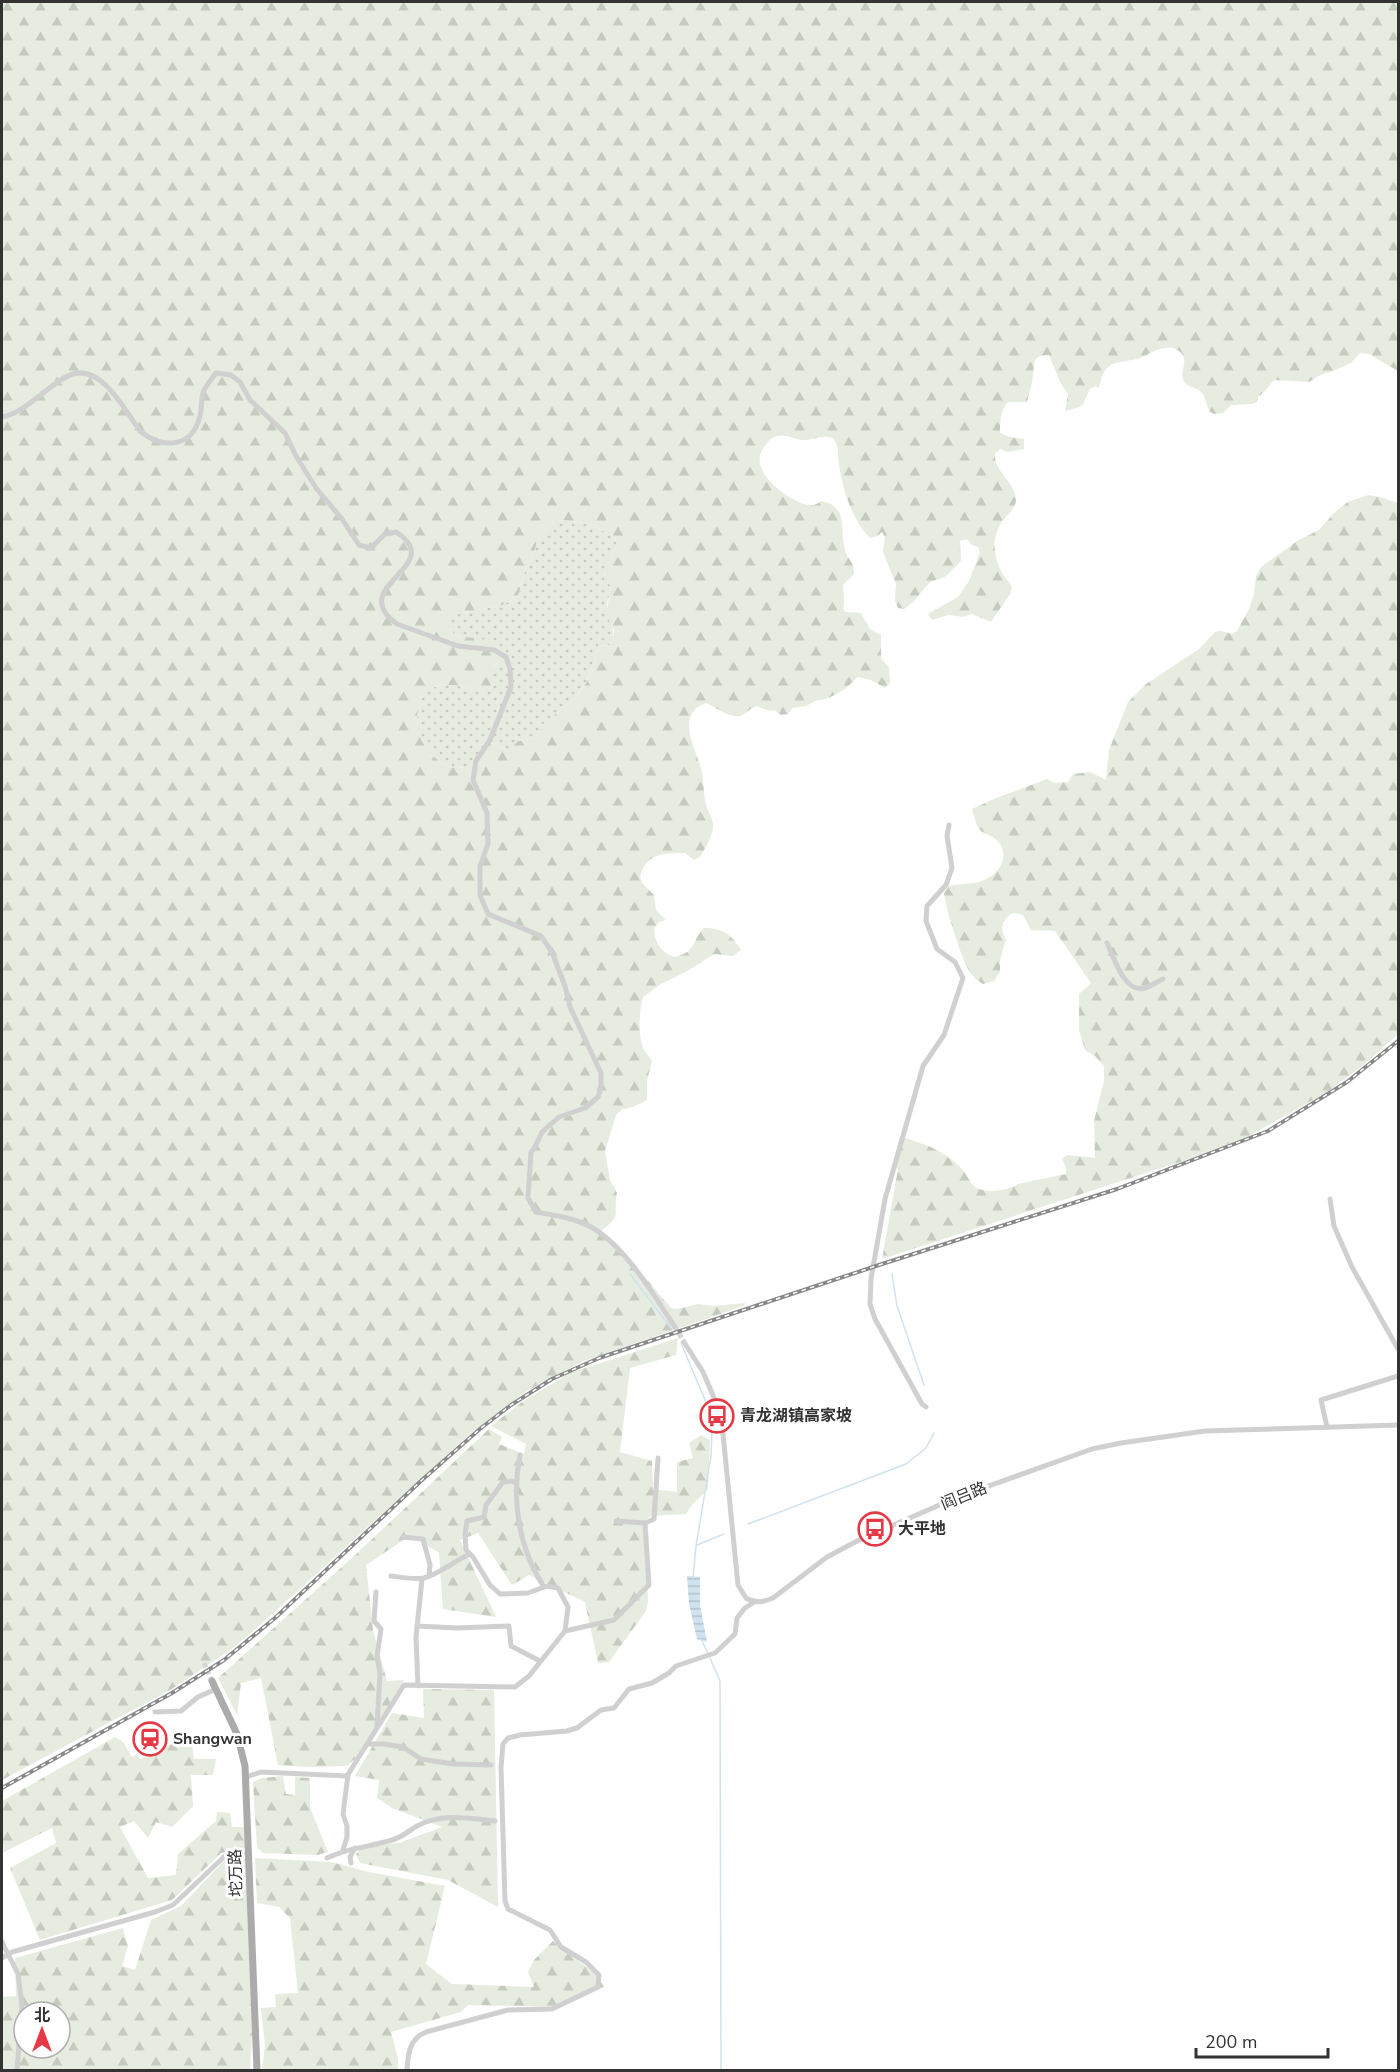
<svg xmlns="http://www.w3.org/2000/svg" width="1400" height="2072" font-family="'Nunito Sans','Noto Sans SC',sans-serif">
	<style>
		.grass { fill: url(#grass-dots) }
		.forest { fill: url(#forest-firs); fill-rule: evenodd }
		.water { fill: url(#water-rules) }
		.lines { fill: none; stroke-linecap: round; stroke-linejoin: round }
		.stream { stroke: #cfe2ee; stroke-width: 1.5 }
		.minor-tunnel { stroke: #d6d6d6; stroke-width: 5; stroke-dasharray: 5 2.5; stroke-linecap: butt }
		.minor { stroke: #d0d0d0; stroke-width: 5 }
		.major { stroke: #ababab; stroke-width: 7 }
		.rail-casing { stroke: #888; stroke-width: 4 }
		.rail { stroke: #fff; stroke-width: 1.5; stroke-dasharray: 4.5; stroke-linecap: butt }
		.labels { text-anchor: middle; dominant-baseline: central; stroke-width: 6; stroke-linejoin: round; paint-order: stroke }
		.poi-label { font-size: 16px; font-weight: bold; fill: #333; stroke: #fff; text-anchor: start }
		.street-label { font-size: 16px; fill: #333; stroke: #fff }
	</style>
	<defs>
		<pattern id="grass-dots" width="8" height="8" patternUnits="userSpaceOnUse" patternTransform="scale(1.5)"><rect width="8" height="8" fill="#e6ecdf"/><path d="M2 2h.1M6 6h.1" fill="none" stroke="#c6cbc0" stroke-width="1.8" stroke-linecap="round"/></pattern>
		<pattern id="forest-firs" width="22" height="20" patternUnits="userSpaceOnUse" patternTransform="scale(1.5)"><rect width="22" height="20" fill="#e6ecdf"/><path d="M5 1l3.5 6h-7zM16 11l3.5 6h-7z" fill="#c6cbc0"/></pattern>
		<pattern id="water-rules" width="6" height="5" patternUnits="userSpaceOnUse" patternTransform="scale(1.5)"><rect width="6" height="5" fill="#cfe2ee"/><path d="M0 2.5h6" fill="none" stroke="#b2c2cd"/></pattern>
	</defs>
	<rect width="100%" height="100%" fill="#fff"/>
	<path class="grass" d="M555,520c28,1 36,3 60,18l2,7c-6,13 -21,30 -6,40 0,7 -3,13 -4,19 -2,11 9,23 6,38l-4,3 -10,1 -13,36 -12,18 -30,23 -9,15 -17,3 -10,10 -19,-9c-5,8 -10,17 -18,22 -21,13 -43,-8 -51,-27 -6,-16 -3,-47 18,-51 16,-4 34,5 51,4l3,-6v-17l6,-4 -14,-23 -28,-4 -8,-9c0,-7 3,-10 8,-13l47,-9 15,-9 7,-25 8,-15 5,-17z"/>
	<g class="forest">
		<path d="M2,2h1396v369l-29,-17 -9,-1 -9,10 -18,8 -11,3 -13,8 -35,-2 -9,11 -7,6 -1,5 -5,2 -21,1 -8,8 -9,1 -4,-2c-4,-7 -4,-16 -10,-21 -5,-4 -13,-4 -16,-10 -6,-10 7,-21 -5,-30 -3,-3 -9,-4 -13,-3 -10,1 -17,6 -26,10 -10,4 -24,2 -32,9 -6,5 -6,14 -10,21l-3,-2 -5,3c-10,19 -2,16 -25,22l3,-17 -7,-10 -12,-29c-18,1 -14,7 -16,21 -1,8 -4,17 -6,26h-19c-8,8 -8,20 -8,31l10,4 14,2v10l-17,3 -7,-3 -5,5c-1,17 19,27 21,45 0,9 -7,14 -12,20 -17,21 -9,49 8,67l-2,8 -19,28 -19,-8 -9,3 -14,-2 -17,5 -4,-6 30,-17 11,-16 11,-29 -2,-5 -6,-2 -5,-6 -7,2 1,20 -16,16 -15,5 -17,20 -9,7 -6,-1 -3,-7 1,-17 -13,-32 2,-14 -3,-6 -5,4 -7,2c-18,-18 -27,-48 -31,-73 -2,-10 1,-18 -6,-27 -12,-4 -20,3 -32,2 -7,-1 -15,-6 -23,-4 -7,1 -10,6 -14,11 -18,23 24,54 44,58 6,1 9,-1 13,-4 30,5 17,32 25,52 4,9 8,9 8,21 -3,4 -9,8 -11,12 -1,5 3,13 0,22l2,4 16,1 9,16 11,6v24l8,8 1,16 -5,5 -14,-8 -13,-3 -13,12 -16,9 -14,3 -9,5 -13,2 -5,6 -7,1 -7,-5 -5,1 -12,-5c-7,2 -11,8 -17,10 -11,2 -25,-9 -34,-13 -31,11 -11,44 -5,65 3,12 2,25 5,37 2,7 8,15 7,22 -1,10 -8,22 -13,30l-6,3 -9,-7c-20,0 -40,0 -45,24l2,6 12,12 2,15 10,10 -7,2 -5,7c1,13 6,23 20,28 23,-5 17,-16 30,-29 19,0 27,6 37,22l-8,6 -19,-2 -25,16 -28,14 -18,13c-4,14 -5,37 0,51 2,4 6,8 9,13l-5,19v20l-14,7 -12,3 -5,5 -11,36 5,29 7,13c-5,23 7,20 -16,38l32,32 38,45 6,1 21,-5 16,2 32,-3 -3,3 -159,55 -41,21 -22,13 -50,38 -202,184 -36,31 -61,41 -170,91zM555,520c28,1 36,3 60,18l2,7c-6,13 -21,30 -6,41l-5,29 8,15 -1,12 -4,3 -10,1 -13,37 -12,17 -30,23 -9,15 -17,3 -10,10 -19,-9c-5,8 -10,17 -18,22 -20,13 -43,-8 -51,-27 -6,-16 -3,-47 18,-51 16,-4 34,5 51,4l3,-6v-17l12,-9 2,-6c-10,-14 -34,-14 -50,-16l-8,-9c0,-7 3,-10 8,-13l47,-9 15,-9 7,-25 8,-15 5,-17z"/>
		<path d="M1368,495l12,2 18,6v531l-32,29 -39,29 -78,44 -63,24 -304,99 16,-90 -5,-3 7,-30c13,5 27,8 40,16 7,4 17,11 22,17 4,5 7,11 11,16 10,10 34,6 45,-1l48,-10v-7l-4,-8 5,-4 28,3 -1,-37 10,-40v-15l-9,-10 -10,-6 -6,-20v-36l12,-11 -36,-52 -24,-1 -8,-15 -7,-2 -6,1 -7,9 -1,8 4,9 -6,20v12l-6,9 -11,3c-4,-3 -8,-5 -11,-9 -10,-12 -26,-66 -28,-82l5,-7c12,-3 26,-1 37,-7 17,-7 25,-29 8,-41 -4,-3 -9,-4 -13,-7 -5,-5 -7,-15 -9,-22l22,-10 53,-20 7,4 14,-1 5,-8 17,-2 16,8 3,-30 19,-48 18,-18 53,-35 16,-17 6,-1 11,3 5,-3 12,-22 5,-15 2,-18 5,-9 36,-26 22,-11 16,-18 13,-10z"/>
		<polygon points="678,1338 676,1355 630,1368 620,1452 652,1461 653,1489 677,1492 677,1462 693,1458 689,1443 701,1435 710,1440 708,1489 692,1505 686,1514 651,1516 645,1520 648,1601 646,1611 609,1662 598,1663 585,1602 529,1575 512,1585 478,1533 460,1540 496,1617 443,1609 439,1553 411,1535 366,1565 373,1630 387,1681 404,1680 358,1756 347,1766 309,1767 278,1765 261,1678 241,1683 237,1715 218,1678 354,1556 489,1429 502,1437 499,1444 524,1454 526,1444 491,1426 522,1402 570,1373"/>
		<polygon points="423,1689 494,1690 498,1907 448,1880 360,1863 356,1854 360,1849 402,1842 442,1827 392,1808 377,1798 379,1780 355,1776 392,1713 424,1718"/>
		<polygon points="115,1737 123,1742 132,1757 137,1754 140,1759 173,1743 192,1745 194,1759 216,1759 213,1775 191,1775 193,1806 172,1827 156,1822 148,1838 134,1821 120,1827 148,1878 176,1875 178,1854 216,1821 217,1812 230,1813 232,1827 247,1827 247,1848 221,1853 172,1900 40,1940 10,1868 56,1843 52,1828 4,1852 3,1844 2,1844 2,1801"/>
		<polygon points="283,1776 286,1794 295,1795 295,1777 310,1778 310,1808 328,1852 317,1855 263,1853 257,1847 253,1782 262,1778"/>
		<path d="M248,1858l5,161 -3,51h-248v-73l14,-1 -1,-38 108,-30 5,18 -6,20 13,4 16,-50 30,-14 43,-45zM24,2012h36v36h-36z"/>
		<path d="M255,1858l76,4 38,10 76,14 -19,78 26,20 82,3 -6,-15 6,-12 19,-19c16,17 40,24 51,46l-24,8 -20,12 -92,-2 -7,7 -70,20 7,27v11h-136l3,-25 -4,-37 15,-1 -1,-13 23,-1 -8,-75 -11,-11 -22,-4z"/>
	</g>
	<polygon class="water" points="687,1576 700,1577 700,1605 707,1642 697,1639 689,1604"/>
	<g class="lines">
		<g class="stream">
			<polyline points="630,1274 671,1328"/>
			<polyline points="892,1274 897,1306 924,1385"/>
			<polyline points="681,1343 708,1407 712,1433 711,1456 696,1546 693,1578"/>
			<polyline points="748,1524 906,1464 926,1448 934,1433"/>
			<polyline points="697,1545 724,1534"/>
			<polyline points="701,1639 708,1653"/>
			<polyline points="710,1658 720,1681 721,2070"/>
		</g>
		<g class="minor-tunnel">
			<polyline points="675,1327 684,1342"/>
			<polyline points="204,1663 212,1681"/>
		</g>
		<g class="minor">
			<path d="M2,417c15,-3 27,-13 40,-23 9,-7 20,-17 31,-20 29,-9 53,38 67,57 22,18 52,18 60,-15 2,-7 1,-16 3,-23 2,-7 9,-14 13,-20l15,2 9,7 10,18 35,33 11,23 20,32 26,31 17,26 12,3 14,-14 11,-2c53,34 -52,54 1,92l61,22 36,4 12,7 4,12 1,18 -21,53 -14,21 -3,19 14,33 1,31 -8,22v29l8,19 53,22 11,16 13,34 5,21 31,66v15l-3,9 -13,11 -26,9 -17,15 -8,17 -3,3 -3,46 8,14c18,3 39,6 55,15 34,19 62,67 84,100"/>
			<path d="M1107,943c7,14 17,51 38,45 6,-2 12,-6 18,-9"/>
			<polyline points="1330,1199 1334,1226 1352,1267 1398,1349"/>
			<path d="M684,1342l19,30 18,42 17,171 8,13c10,6 17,4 27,0l54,-41 32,-17 99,-43 134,-48 29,-6 84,-12 193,-6"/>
			<polyline points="926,1407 922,1404 875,1319 870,1304 871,1279 885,1199 923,1066 944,1035 963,978 955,962 937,949 926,921 927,906 946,885 952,868 947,836 949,825"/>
			<polyline points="1327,1427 1321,1400 1398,1376"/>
			<path d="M520,1455c-9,45 -1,94 24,132"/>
			<polyline points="516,1483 512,1481 503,1482 486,1505 484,1517 467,1521 465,1535 466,1550 473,1557 490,1585 500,1594 528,1593 547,1586 558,1588 568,1607 565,1631"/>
			<polyline points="616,1521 645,1523 654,1519 658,1458"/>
			<polyline points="403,1537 423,1539 430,1565 429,1576"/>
			<path d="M391,1576c9,1 23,4 33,2 17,-5 30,-17 46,-24"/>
			<polyline points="376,1592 374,1621 381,1629 377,1656 380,1673 377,1727"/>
			<polyline points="417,1626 457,1628 509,1626 511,1646 540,1661"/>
			<polyline points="418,1686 416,1637 422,1579"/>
			<polyline points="155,1712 181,1711 198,1697 216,1689"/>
			<polyline points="368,1744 384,1744 403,1747 421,1759 453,1764 491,1765"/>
			<polyline points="246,1777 261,1772 347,1776 404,1685 515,1687 529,1676 565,1631 614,1620 649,1585 645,1523"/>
			<polyline points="343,1850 347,1837 347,1826 343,1814 348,1775"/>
			<path d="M327,1858c20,-10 41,-11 62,-17 15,-4 17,-9 28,-15 24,-13 52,-8 78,-5"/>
			<polyline points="351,1863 350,1857 355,1848"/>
			<polyline points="2,1942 18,1974 22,2005 17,2070"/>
			<polyline points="2,1958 12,1952 155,1912 173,1905 225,1856 249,1853"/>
			<path d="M407,2070c1,-16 2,-31 19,-38l82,-22 44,-1 46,-22 1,-12 -13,-13 -25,-15 -11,-17 -42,-21 -3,-8 -4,-134 2,-23 5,-6 12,-3 47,-4 10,-3 24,-18 13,-2 15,-19 23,-6 17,-10 7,-7 39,-13 20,-19 2,-16 8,-10 9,-6"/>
		</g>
		<polyline class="major" points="212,1681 237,1734 245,1766 257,2070"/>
		<g class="rail-casing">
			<polyline id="rail" points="2,1788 172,1693 224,1660 275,1618 422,1480 481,1428 511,1405 552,1379 599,1358 882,1264 1117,1189 1268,1131 1347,1082 1398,1041"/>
		</g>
		<use href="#rail" class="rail"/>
	</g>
	<defs>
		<g id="bus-ring" transform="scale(1.725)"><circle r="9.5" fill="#fff" stroke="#e63946" stroke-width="1.5"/><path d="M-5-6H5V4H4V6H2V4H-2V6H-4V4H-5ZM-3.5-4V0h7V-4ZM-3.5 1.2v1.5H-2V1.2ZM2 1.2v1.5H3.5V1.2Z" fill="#e63946"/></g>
		<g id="station-ring" transform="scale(1.725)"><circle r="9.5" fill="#fff" stroke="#e63946" stroke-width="1.5"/><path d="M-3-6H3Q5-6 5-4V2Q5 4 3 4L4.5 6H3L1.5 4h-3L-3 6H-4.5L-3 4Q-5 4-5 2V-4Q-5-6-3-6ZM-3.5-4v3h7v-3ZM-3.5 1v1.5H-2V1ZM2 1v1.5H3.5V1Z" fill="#e63946"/></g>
	</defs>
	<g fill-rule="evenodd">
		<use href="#bus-ring" x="717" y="1416"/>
		<use href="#bus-ring" x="875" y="1529"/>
		<use href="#station-ring" x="150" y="1739"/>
	</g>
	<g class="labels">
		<g class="poi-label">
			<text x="740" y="1416">青龙湖镇高家坡</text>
			<text x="898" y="1529">大平地</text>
			<text x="173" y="1739">Shangwan</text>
		</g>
		<g class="street-label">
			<text transform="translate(964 1496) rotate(-22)">阎吕路</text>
			<text transform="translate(236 1873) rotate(-92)">坨万路</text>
		</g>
	</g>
	<rect width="1400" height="2072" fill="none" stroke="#333333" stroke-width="6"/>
	<g transform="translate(42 2030)"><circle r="28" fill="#ffffff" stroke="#adadad" stroke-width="1.5"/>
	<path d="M0-4.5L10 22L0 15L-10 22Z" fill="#e63946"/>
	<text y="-9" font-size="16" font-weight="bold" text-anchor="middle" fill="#333333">北</text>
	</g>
	<path d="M1196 2048v9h132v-9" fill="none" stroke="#333333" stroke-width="3"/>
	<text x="1205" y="2048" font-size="18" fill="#333333" stroke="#ffffff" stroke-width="4.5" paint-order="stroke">200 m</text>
</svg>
